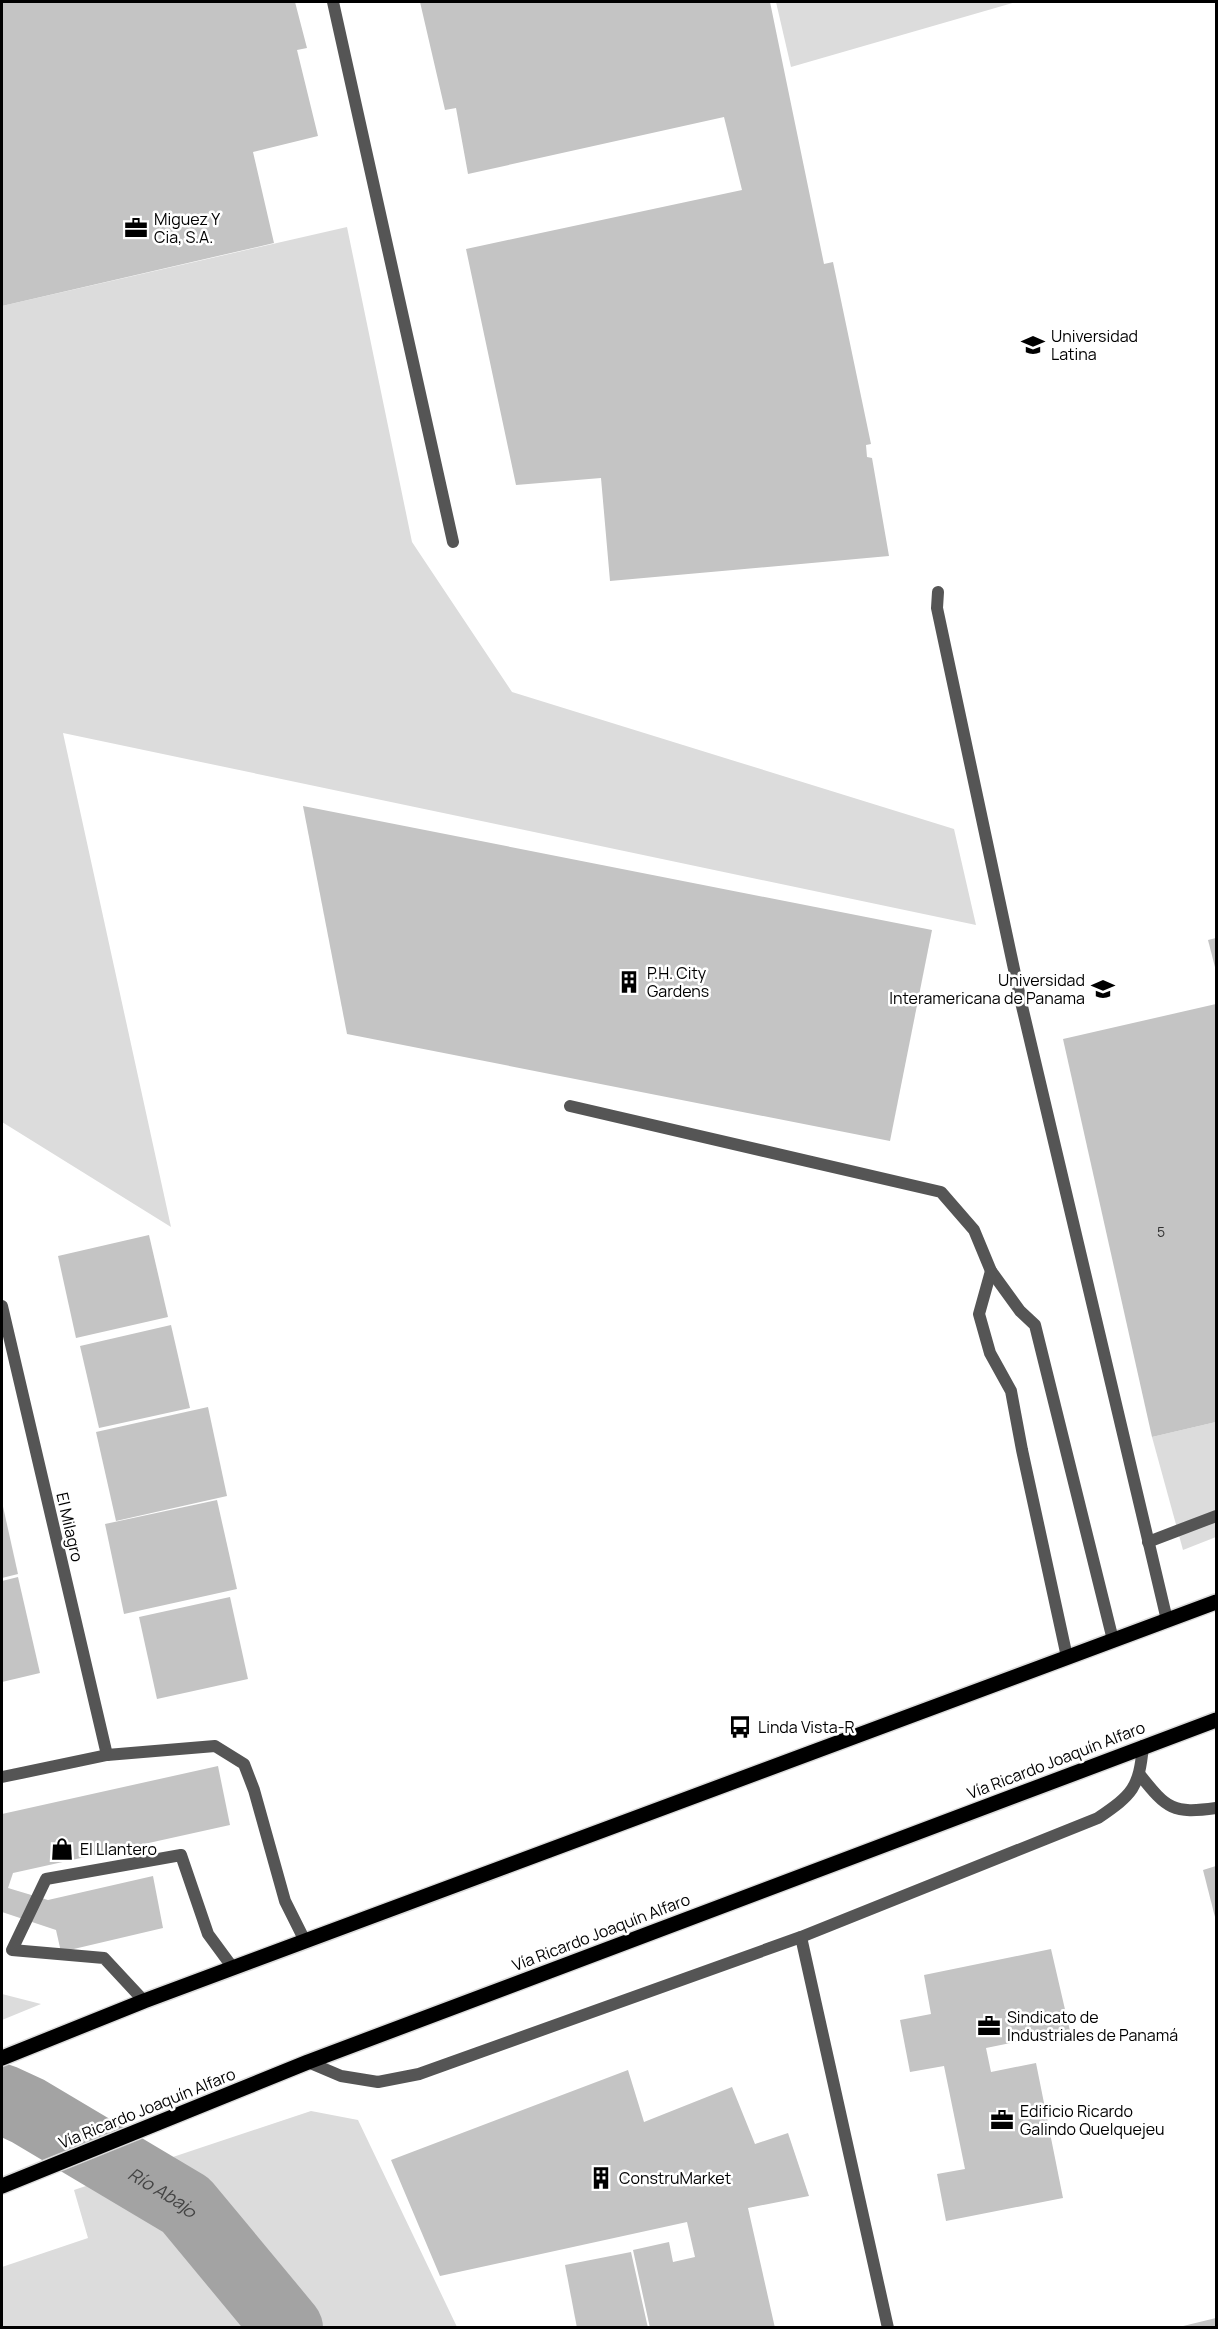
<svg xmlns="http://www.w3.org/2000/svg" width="1218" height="2329" font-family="Manrope,sans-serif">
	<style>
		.green { fill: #dcdcdc }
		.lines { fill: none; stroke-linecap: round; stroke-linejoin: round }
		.river { stroke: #a3a3a3; stroke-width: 70 }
		.building { fill: #c4c4c4 }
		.primary-casing { stroke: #dbdbdb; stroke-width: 18 }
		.service { stroke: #555; stroke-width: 12 }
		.minor { stroke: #555; stroke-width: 12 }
		.primary { stroke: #000; stroke-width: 15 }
		.labels { text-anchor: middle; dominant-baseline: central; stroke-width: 5; stroke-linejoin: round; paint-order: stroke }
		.number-label { font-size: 14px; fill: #313131 }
		.poi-label { font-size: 16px; fill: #000; stroke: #fff; text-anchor: start }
		.street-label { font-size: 16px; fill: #000; stroke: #fff }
		.water-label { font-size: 18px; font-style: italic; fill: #444; stroke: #fff }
	</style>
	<rect width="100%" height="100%" fill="#fff"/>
	<g class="green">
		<polygon points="776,2 1016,2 791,67"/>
		<polygon points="347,227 412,542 512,692 954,829 976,925 63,733 171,1227 2,1122 2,306"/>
		<polygon points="1216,1422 1216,1537 1183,1550 1152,1437"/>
		<polygon points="2,1994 41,2004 2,2020"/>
		<polygon points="311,2111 358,2120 457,2327 2,2327 2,2267 88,2238 74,2190"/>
	</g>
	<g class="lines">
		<path class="river" id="s1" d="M2,2099l26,12 158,94 102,123"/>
	</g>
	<g class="building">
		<polygon points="2,2 295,2 307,48 297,50 318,136 253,152 274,243 2,306"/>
		<polygon points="420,2 770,2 824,264 833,262 871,444 866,445 867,457 872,458 889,556 610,581 601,478 516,485 466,249 742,190 724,117 468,174 456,108 445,110"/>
		<polygon points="303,806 932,930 890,1141 347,1034"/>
		<polygon points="1216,938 1216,971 1208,940"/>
		<polygon points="1216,1004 1216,1422 1152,1437 1063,1039"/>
		<polygon points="149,1235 168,1317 76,1338 58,1256"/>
		<polygon points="171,1325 190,1408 99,1428 80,1346"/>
		<polygon points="208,1407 227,1496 116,1521 96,1432"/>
		<polygon points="217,1500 237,1589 124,1614 105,1524"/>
		<polygon points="2,1502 18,1574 2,1578"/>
		<polygon points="18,1577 40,1673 2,1682 2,1581"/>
		<polygon points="230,1597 248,1679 157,1699 139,1617"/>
		<polygon points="218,1766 230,1825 13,1873 8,1888 48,1900 153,1876 163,1928 61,1952 56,1930 2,1912 2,1814"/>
		<polygon points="1216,1866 1216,1921 1203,1870"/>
		<polygon points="1051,1949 1070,2031 986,2048 991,2072 1036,2063 1063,2198 946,2221 937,2174 965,2169 944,2066 910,2072 900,2020 931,2014 924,1975"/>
		<polygon points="628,2070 644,2122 732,2087 755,2144 788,2133 809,2196 748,2208 775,2328 650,2328 633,2250 669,2242 673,2262 695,2257 687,2222 440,2276 391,2160"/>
		<polygon points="631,2252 648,2328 577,2328 565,2265"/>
		<polygon points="1216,2318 1216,2328 1179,2328 1179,2327"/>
	</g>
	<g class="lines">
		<g class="primary-casing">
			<g id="primary">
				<polyline points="2,2058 144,2001 1216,1602"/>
				<polyline points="2,2186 308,2062 1216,1720"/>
			</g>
		</g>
		<g class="service">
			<polyline points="938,592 937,608 1021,1002 1167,1620"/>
			<polyline points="570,1106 941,1192 974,1230 991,1271 1020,1311 1035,1325 1113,1640"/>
			<polyline points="991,1271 979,1314 990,1353 1011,1391 1022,1450 1067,1657"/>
			<polyline points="1148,1542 1216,1516"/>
			<path d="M1140,1775c27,34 33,39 76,33"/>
			<polyline points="144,2001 104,1958 12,1950 46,1879 181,1855 208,1934 233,1968"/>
		</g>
		<g class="minor">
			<polyline points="333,2 453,542"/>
			<polyline points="2,1306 107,1755"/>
			<polyline points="2,1777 107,1755 215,1746 244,1764 254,1790 285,1901 305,1941"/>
			<polyline points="801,1937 888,2328"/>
			<path d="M308,2062l33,14 37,6 41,-8 382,-137 297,-119c35,-24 41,-30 45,-72"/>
		</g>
		<use href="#primary" class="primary"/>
	</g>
	<defs>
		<g id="office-bare" transform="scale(1.8)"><path d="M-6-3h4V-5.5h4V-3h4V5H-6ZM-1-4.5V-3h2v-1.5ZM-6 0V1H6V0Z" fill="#000" stroke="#fff" stroke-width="2.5" paint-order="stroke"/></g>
		<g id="university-bare" transform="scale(1.8)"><path d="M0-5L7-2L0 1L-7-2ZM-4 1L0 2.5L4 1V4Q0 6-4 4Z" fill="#000" stroke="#fff" stroke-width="2.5" paint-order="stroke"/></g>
		<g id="building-bare" transform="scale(1.8)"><path d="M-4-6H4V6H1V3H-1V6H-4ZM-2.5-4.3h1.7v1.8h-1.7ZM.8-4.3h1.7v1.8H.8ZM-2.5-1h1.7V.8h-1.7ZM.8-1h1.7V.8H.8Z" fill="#000" stroke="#fff" stroke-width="2.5" paint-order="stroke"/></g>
		<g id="bus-bare" transform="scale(1.8)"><path d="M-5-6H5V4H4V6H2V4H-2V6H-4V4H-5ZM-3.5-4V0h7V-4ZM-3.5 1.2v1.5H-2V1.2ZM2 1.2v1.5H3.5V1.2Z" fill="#000" stroke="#fff" stroke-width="2.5" paint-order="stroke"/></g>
		<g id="shop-bare" transform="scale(1.8)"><path d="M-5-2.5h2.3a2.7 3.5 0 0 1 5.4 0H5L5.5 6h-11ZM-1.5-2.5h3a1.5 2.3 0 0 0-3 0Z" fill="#000" stroke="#fff" stroke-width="2.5" paint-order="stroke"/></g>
	</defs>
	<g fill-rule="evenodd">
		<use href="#office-bare" x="136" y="228"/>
		<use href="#university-bare" x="1033" y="345"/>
		<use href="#building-bare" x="629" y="982"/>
		<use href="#university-bare" x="1103" y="989"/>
		<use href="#bus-bare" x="740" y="1727"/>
		<use href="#shop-bare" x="62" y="1849"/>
		<use href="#office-bare" x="989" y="2026"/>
		<use href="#office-bare" x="1002" y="2120"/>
		<use href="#building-bare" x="601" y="2178"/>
	</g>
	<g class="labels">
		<g class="number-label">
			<text x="1161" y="1231">5</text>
		</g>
		<g class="poi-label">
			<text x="154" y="219">Miguez Y<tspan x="154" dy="18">Cia, S.A.</tspan></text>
			<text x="1051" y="336">Universidad<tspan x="1051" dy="18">Latina</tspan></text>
			<text x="647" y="973">P.H. City<tspan x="647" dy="18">Gardens</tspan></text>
			<text x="1085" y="980" text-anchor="end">Universidad<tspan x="1085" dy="18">Interamericana de Panama</tspan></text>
			<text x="758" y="1727">Linda Vista-R</text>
			<text x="80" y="1849">El Llantero</text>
			<text x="1007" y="2017">Sindicato de<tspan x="1007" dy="18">Industriales de Panamá</tspan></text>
			<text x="1020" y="2111">Edificio Ricardo<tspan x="1020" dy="18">Galindo Quelquejeu</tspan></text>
			<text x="619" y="2178">ConstruMarket</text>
		</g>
		<g class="street-label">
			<text transform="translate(70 1527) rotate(77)">El Milagro</text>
			<text transform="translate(1056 1760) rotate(-21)">Vía Ricardo Joaquín Alfaro</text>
			<text transform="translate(601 1932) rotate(-21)">Vía Ricardo Joaquín Alfaro</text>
			<text transform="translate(147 2108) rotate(-22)">Vía Ricardo Joaquín Alfaro</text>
		</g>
		<g class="water-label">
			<text stroke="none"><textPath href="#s1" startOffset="186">Río Abajo</textPath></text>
		</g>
	</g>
	<rect width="1218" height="2329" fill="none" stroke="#000000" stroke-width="6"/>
</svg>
